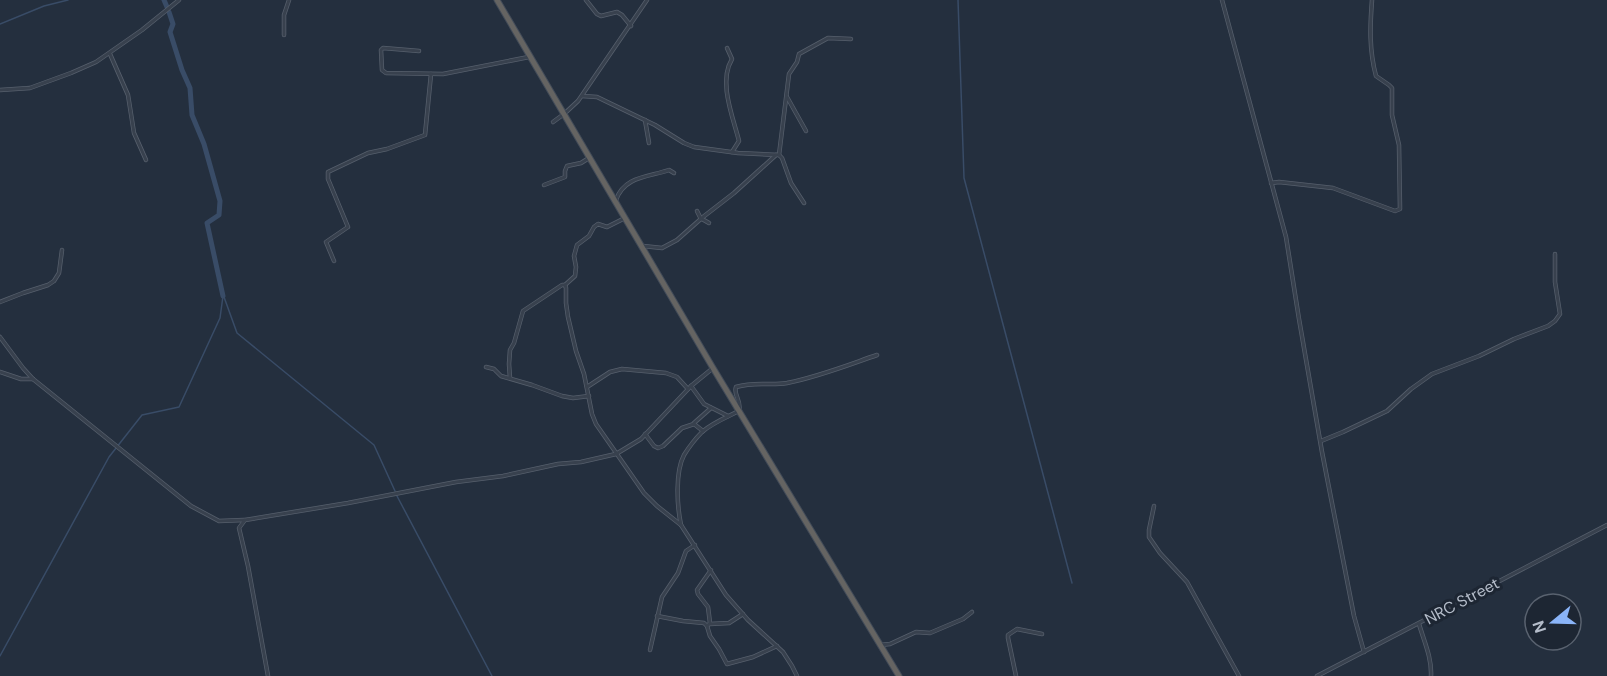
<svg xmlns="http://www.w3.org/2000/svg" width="1607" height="676" font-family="'DM Sans',sans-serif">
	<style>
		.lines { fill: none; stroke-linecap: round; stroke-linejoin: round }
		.stream { stroke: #394c67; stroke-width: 1.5 }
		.river { stroke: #394c67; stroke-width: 5 }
		.minor-casing { stroke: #565f6c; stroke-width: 4.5 }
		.tertiary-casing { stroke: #565f6c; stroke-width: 4.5 }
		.trunk-casing { stroke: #434c59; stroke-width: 7 }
		.minor { stroke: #38414e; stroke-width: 3 }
		.tertiary { stroke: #38414e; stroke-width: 3 }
		.trunk { stroke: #656462; stroke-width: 5 }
		.labels { text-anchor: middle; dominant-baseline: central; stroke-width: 6; stroke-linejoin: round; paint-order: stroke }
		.street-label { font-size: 16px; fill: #b4bcc9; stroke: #1d2633 }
	</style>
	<rect width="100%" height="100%" fill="#242f3e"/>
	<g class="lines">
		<g class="stream">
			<polyline points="958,0 964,178 1072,583"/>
			<polyline points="0,24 44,6 68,0"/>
			<polyline points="224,297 237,333 374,445 395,491"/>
			<polyline points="397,496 492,676"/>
			<polyline points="0,656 109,457 142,415 179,407 220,318 223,296"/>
		</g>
		<g class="river">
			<polyline points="164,0 167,7"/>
			<polyline points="169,12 173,24 170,32 182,70 190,88 192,115 204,144 220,201 219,215 207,223 223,296"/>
		</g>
		<g class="minor-casing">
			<g id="minor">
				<polyline points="586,0 597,14 601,16 617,12 622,15 631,26"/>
				<polyline points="1222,0 1286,237 1299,319 1322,452 1354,616 1364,652"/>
				<polyline points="284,35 284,15 289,0"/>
				<path d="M727,48l5,11c-14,23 1,58 7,82l-7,11"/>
				<polyline points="419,51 383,48 381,50 382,70 386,73 443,74 529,57"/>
				<polyline points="110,54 128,95 134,133 146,160"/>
				<polyline points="0,90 30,88 71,73 96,62 142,30 179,0"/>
				<polyline points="582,96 597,97 655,125 684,143 694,147 738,153 779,155 782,158 791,183 804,203"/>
				<polyline points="787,97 806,131"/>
				<polyline points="645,120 649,143"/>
				<polyline points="553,122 564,114"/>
				<polyline points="779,155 789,74 797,62 799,54 828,38 851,39"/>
				<path d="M1271,183l8,-1 54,6 62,23 5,-2 -1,-64 -7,-30v-27l-3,-3 -13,-9c-7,-26 -6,-50 -4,-76"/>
				<polyline points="544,185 565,177 565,171 567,166 581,163 589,158"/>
				<path d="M616,200c8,-24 33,-23 53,-30l5,3"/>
				<polyline points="697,211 701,219"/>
				<polyline points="702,219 709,223"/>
				<polyline points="643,246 662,248 677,240 703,217 734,193 776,155"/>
				<polyline points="334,261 326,242 348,227 328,179 328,172 368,153 387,149 425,135 431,74"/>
				<polyline points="565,285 566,288 566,303 568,317 576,351 584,374 592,414 596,424 644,493 657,506 681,525"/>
				<polyline points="0,302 23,293 48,285 54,281 59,273 62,250"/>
				<polyline points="0,337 23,368 33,379 191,506 219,521 244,520"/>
				<polyline points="486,367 494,369 501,376 532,385 562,396 573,398 589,396"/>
				<polyline points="0,372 21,379 33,379"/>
				<polyline points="510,378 509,364 510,350 514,343 523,311 562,285 565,285 575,276 576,267 574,256 577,245 589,236 594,227 598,224 607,227 625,218"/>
				<polyline points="691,386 704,404 728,416"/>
				<polyline points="587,387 610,372 622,369 666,373 677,377 688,389"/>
				<polyline points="694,423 711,408"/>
				<polyline points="645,434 654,446 658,448 663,446 682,428 694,424 703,431"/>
				<polyline points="1321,441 1343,432 1387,411 1411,389 1432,374 1479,356 1514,339 1548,326 1555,321 1560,314 1555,282 1555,254"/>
				<polyline points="1154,506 1149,530 1149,537 1160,553 1187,582 1239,676"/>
				<polyline points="657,616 683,621 704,623 707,626 710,636 719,649 727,664 753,657 777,646"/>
				<polyline points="710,624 729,623 743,614"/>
				<path d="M1419,624c5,17 13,34 12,52"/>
				<polyline points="707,626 710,623 708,607 698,594 697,590 711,570"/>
				<polyline points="880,645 890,644 916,632 930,633 963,619 972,612"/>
				<polyline points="650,650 662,597 678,573 686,551 695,545"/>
				<polyline points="268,676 248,566 239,528 245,520 348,503 456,482 503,476 558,464 581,462 616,454 641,439 691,386 713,368"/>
				<path d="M797,676l-5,-10 -9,-14 -35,-32 -22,-25 -45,-70c-4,-19 -6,-53 3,-70 5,-8 12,-17 18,-23 10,-9 25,-15 37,-21 3,-10 -6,-16 -3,-24 20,-6 33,-1 51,-4 31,-6 61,-18 90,-28"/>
				<polyline points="1016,676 1008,638 1008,635 1017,629 1042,634"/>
				<polyline points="1317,676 1607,525"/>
			</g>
		</g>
		<g class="tertiary-casing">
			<polyline id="tertiary" points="564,114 578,101 647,0"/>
		</g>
		<g class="trunk-casing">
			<polyline id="trunk" points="497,0 713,368 899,676"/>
		</g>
		<use href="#minor" class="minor"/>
		<use href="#tertiary" class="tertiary"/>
		<use href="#trunk" class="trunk"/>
	</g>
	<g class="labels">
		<g class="street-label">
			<text transform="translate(1462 601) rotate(-28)">NRC Street</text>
		</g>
	</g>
	<g transform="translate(1553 622) rotate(251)"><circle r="28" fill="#1d2633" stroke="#59626f" stroke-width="1.5"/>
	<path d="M0-4.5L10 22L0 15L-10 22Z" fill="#8ab4f8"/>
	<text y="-9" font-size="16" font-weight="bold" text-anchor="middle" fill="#b4bcc9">N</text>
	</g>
</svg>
